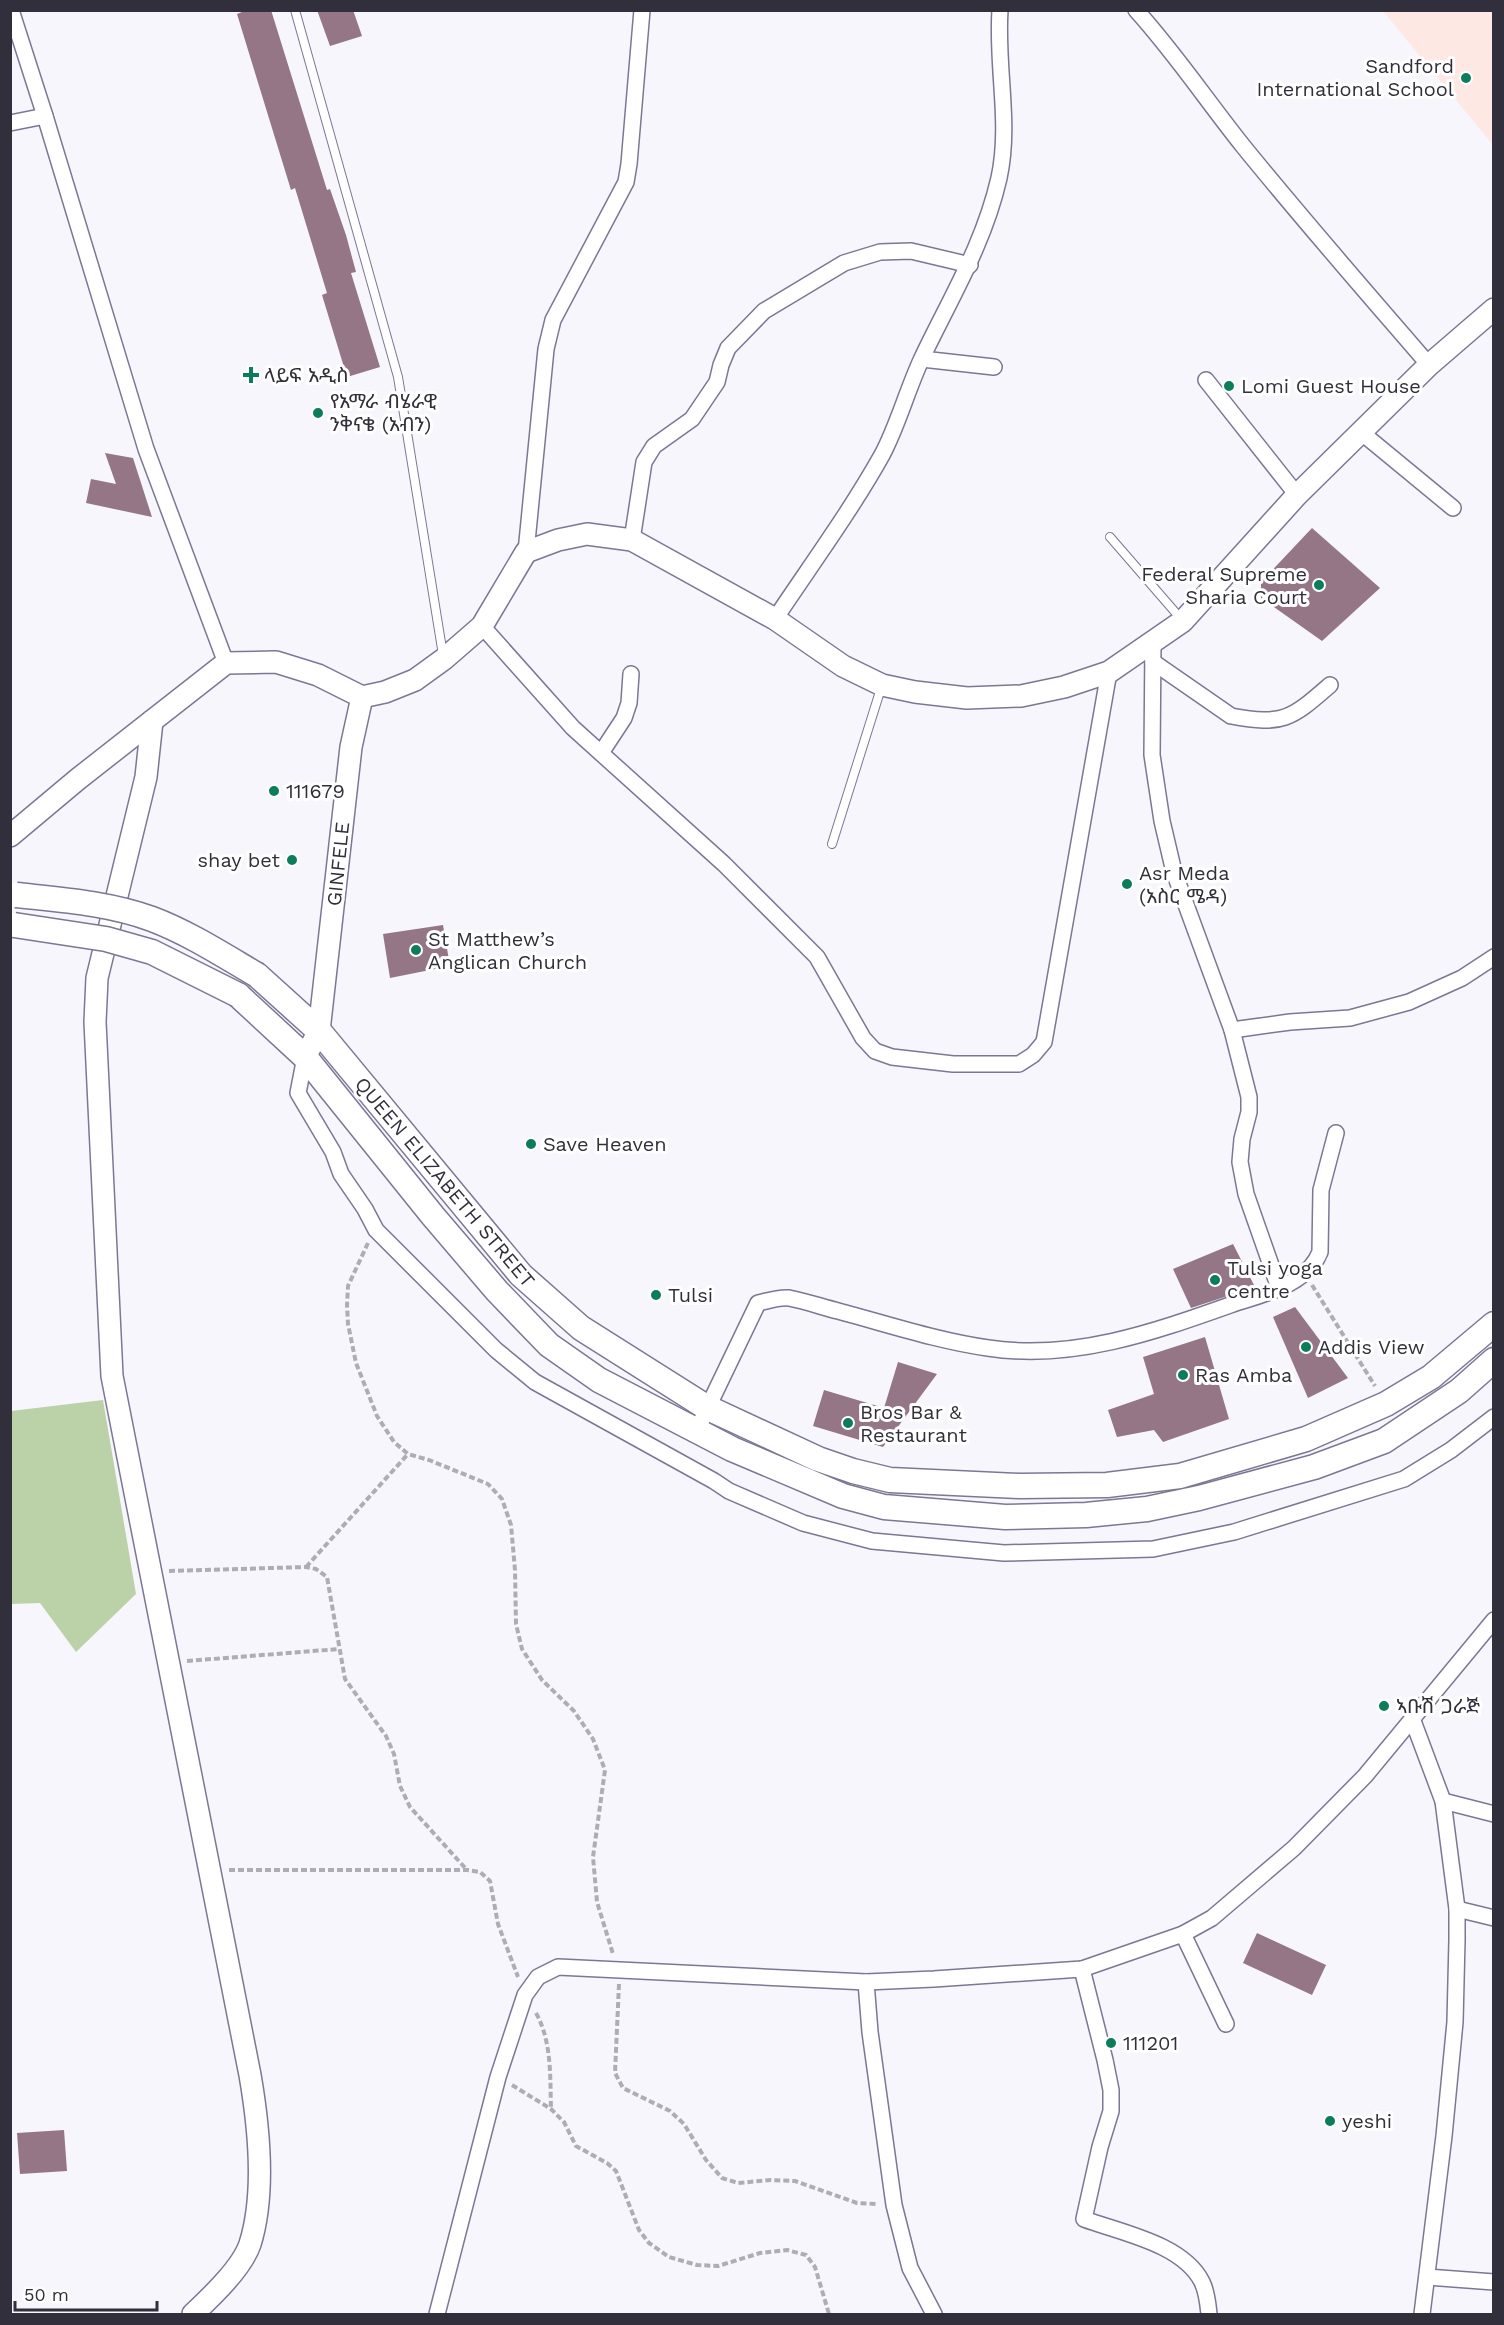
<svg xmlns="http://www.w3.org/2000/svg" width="1504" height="2325" font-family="'Work Sans','Noto Sans Ethiopic',sans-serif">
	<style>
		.education { fill: #fde8e4 }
		.green { fill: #bbd1a8 }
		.building { fill: #947687 }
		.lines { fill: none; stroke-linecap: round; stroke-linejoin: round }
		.lane-casing { stroke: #7b7794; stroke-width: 10 }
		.street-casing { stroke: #7b7794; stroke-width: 18 }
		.secondary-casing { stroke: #7b7794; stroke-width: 24 }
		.primary-casing { stroke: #7b7794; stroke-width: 27 }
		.path { stroke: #aeadb6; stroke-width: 4; stroke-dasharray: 6 3; stroke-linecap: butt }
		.lane { stroke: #fff; stroke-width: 8 }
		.street { stroke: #fff; stroke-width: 15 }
		.secondary { stroke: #fff; stroke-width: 21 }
		.primary { stroke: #fff; stroke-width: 24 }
		.primary-bridge-casing { stroke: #7b7794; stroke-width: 27; stroke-linecap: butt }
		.primary-bridge { stroke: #fff; stroke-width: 24 }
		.poi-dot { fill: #0b7d5a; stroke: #fff; stroke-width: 2 }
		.labels { text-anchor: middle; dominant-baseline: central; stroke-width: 6; stroke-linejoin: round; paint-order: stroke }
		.poi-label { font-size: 20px; fill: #312f3b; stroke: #fff; text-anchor: start }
		.street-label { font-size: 20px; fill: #312f3b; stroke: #fff }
	</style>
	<rect width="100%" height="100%" fill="#f7f6fd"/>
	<polygon class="education" points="1383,11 1493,11 1493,145"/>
	<polygon class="green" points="103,1400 136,1594 76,1652 40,1603 11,1604 11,1411"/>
	<g class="building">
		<polygon points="247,10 271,10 327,190 330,189 346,235 356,272 351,273 380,367 347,377 322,295 327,293 295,188 291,190 237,14"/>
		<polygon points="317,10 353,10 362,36 330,46"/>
		<polygon points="105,453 133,458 152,517 86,503 91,479 116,484"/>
		<polygon points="1312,528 1380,588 1322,641 1261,598 1261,582"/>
		<polygon points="443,925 450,966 390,978 383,934"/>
		<polygon points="1233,1244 1255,1287 1191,1308 1173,1269"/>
		<polygon points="1295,1307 1348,1378 1308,1398 1273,1317"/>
		<polygon points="1205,1337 1229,1419 1163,1442 1154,1430 1117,1437 1108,1410 1154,1394 1143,1357"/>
		<polygon points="898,1362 937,1374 883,1447 813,1426 824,1390 884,1408"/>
		<polygon points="1257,1933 1326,1965 1312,1995 1243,1963"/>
		<polygon points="64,2130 67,2171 20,2174 17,2133"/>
	</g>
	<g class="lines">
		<g class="lane-casing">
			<g id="lane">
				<polyline points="295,10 398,377 443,655"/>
				<polyline points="1110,537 1182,620"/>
				<polyline points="832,844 882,685"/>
			</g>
		</g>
		<g class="street-casing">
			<g id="street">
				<polyline points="11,10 45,116 146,449 226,663"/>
				<path d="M1136,10c39,43 71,91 107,136 60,74 123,146 186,219"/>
				<polyline points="10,123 45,116"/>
				<polyline points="922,359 994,367"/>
				<polyline points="1206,380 1297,495"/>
				<polyline points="1362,433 1453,508"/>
				<polyline points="632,540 644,462 654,446 692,419 717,382 721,365 728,348 764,311 844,263 880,252 911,251 970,265"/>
				<polyline points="526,552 546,349 553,320 626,182 629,164 642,10"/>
				<path d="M775,619c36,-54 75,-107 107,-164 16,-30 25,-65 40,-97 28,-59 62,-114 77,-180 12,-55 -3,-111 1,-168"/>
				<polyline points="482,626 573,728 724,864 817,957 863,1038 875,1051 892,1057 953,1064 1019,1064 1033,1055 1044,1042 1109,672"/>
				<polyline points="1153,643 1152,755 1162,821 1174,872 1232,1030 1249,1097 1249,1112 1242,1139 1240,1162 1246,1194 1279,1288"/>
				<path d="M1153,662l78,54c53,10 61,2 99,-31"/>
				<polyline points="601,753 624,718 629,703 631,674"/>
				<polyline points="1232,1030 1290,1022 1350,1018 1409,1002 1462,978 1494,957"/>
				<polyline points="305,1057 298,1093 333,1152 341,1174 365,1209 376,1230 496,1350 535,1382 714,1481 729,1491 803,1523 872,1541 1004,1553 1153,1549 1234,1532 1404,1479 1451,1450 1494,1417"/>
				<path d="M697,1430l61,-127c9,-2 21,-6 31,-5 16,3 33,9 49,13 49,13 100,30 150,37 85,13 166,-16 245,-44 30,-10 74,-19 87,-52l1,-62 15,-57"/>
				<polyline points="1413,1721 1443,1801 1457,1909 1457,1940 1455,2022 1444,2136 1422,2314"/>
				<polyline points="1443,1801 1494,1814"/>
				<polyline points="1457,1909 1494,1918"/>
				<polyline points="1183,1934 1226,2024"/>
				<path d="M1082,1969l23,91 6,30v21l-11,36 -16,72c38,14 99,25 118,63 5,10 6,22 7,32"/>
				<polyline points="866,1982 870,2032 894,2205 910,2268 934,2314"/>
				<polyline points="1427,2277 1494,2282"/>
				<polyline points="437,2314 498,2077 525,1995 538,1977 558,1967 866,1982 934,1979 1082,1969 1183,1934 1212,1918 1294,1848 1365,1776 1494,1620"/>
			</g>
		</g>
		<g class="secondary-casing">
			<g id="secondary">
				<path d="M152,721l-6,56 -49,201 -2,44 17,354 138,699c9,52 16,118 0,169 -8,24 -39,53 -57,70"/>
				<polyline points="10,836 78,779 226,663 276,662 318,675 362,697 385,692 415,680 444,659 482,626 526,552 558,540 587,534 632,540 775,619 843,666 882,685 915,692 967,698 1021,696 1064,687 1109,672 1183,621 1297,495 1429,365 1494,309"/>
				<polyline points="305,1057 319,1031 351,747 362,697"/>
			</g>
		</g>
		<g class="primary-casing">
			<g id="primary">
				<polyline points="257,975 319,1031 521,1275 581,1328 706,1407 818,1459 853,1471 890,1480 1020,1486 1107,1485 1180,1476 1306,1439 1386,1404 1431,1377 1494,1324"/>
				<polyline points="238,995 305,1057 433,1216 497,1291 549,1345 599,1380 732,1449 843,1496 884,1507 1005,1517 1086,1515 1147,1509 1199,1498 1314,1467 1384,1441 1459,1391 1494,1360"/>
			</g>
		</g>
		<g class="path">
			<polyline points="368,1243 348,1286 347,1305 348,1324 356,1363 377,1416 394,1442 408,1454 429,1460 488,1484 502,1499 511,1525 515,1570 516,1624 522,1649 542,1680 574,1711 593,1739 605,1770 593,1857 597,1902 613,1954"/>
			<polyline points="1312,1285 1375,1386"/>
			<polyline points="306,1567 408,1454"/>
			<polyline points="169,1571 306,1567 316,1569 327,1577 345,1679 386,1736 394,1754 400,1786 410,1807 467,1870"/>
			<polyline points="187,1661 339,1649"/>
			<polyline points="229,1870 467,1870 480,1872 490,1881 498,1924 518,1977"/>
			<polyline points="619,1984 615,2073 623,2088 670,2111 684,2124 706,2160 722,2178 738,2183 771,2180 795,2181 857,2203 877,2204"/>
			<path d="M536,2013c16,29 14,63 15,96"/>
			<polyline points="512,2085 551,2109 564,2122 576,2146 607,2163 616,2171 639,2230 649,2243 669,2257 697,2265 718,2266 760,2253 787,2250 806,2255 815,2267 829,2314"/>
		</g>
		<use href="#lane" class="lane"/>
		<use href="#street" class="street"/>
		<use href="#secondary" class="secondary"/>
		<use href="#primary" class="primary"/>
		<g class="primary-bridge-casing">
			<g id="primary-bridge">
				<path d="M16,895c46,5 92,8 136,24 37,14 71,36 105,56"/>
				<polyline points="14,925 106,939 152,952 238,995"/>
			</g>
		</g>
		<use href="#primary-bridge" class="primary-bridge"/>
	</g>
	<g class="poi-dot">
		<circle cx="1466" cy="78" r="6"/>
		<path d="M248 366h6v6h6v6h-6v6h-6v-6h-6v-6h6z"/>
		<circle cx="1229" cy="386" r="6"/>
		<circle cx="318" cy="413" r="6"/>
		<circle cx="1319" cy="585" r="6"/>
		<circle cx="274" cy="791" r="6"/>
		<circle cx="292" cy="860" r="6"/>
		<circle cx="1127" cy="884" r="6"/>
		<circle cx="416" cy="950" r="6"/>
		<circle cx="531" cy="1144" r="6"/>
		<circle cx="1215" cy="1280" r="6"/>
		<circle cx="656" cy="1295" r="6"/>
		<circle cx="1306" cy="1347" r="6"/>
		<circle cx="1183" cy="1375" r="6"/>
		<circle cx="848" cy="1423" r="6"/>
		<circle cx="1384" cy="1706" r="6"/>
		<circle cx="1111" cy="2043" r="6"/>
		<circle cx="1330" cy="2121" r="6"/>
	</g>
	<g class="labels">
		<g class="poi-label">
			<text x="1454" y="66" text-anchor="end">Sandford<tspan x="1454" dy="23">International School</tspan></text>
			<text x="264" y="375">ላይፍ አዲስ</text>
			<text x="1241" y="386">Lomi Guest House</text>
			<text x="330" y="401">የአማራ ብሄራዊ<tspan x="330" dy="23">ንቅናቄ (አብን)</tspan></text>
			<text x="1307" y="574" text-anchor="end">Federal Supreme<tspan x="1307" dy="23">Sharia Court</tspan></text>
			<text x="286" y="791">111679</text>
			<text x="280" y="860" text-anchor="end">shay bet</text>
			<text x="1139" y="873">Asr Meda<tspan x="1139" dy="23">(አስር ሜዳ)</tspan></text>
			<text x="428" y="939">St Matthew’s<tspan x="428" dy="23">Anglican Church</tspan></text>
			<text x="543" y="1144">Save Heaven</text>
			<text x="1227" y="1268">Tulsi yoga<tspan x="1227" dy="23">centre</tspan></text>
			<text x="668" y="1295">Tulsi</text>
			<text x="1318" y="1347">Addis View</text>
			<text x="1195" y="1375">Ras Amba</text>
			<text x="860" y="1412">Bros Bar &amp;<tspan x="860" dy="23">Restaurant</tspan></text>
			<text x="1396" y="1706">ኣቡሽ ጋራጅ</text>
			<text x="1123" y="2043">111201</text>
			<text x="1342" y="2121">yeshi</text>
		</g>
		<g class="street-label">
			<text transform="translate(338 864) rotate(-84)">GINFELE</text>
			<text transform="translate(445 1182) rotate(50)">QUEEN ELIZABETH STREET</text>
		</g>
	</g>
	<rect width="1504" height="2325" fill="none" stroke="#312f3b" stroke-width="24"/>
	<path d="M15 2301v9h142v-9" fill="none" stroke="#312f3b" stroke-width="3"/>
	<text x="24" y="2301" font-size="18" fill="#312f3b" stroke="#ffffff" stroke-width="4.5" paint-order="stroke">50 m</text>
</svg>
